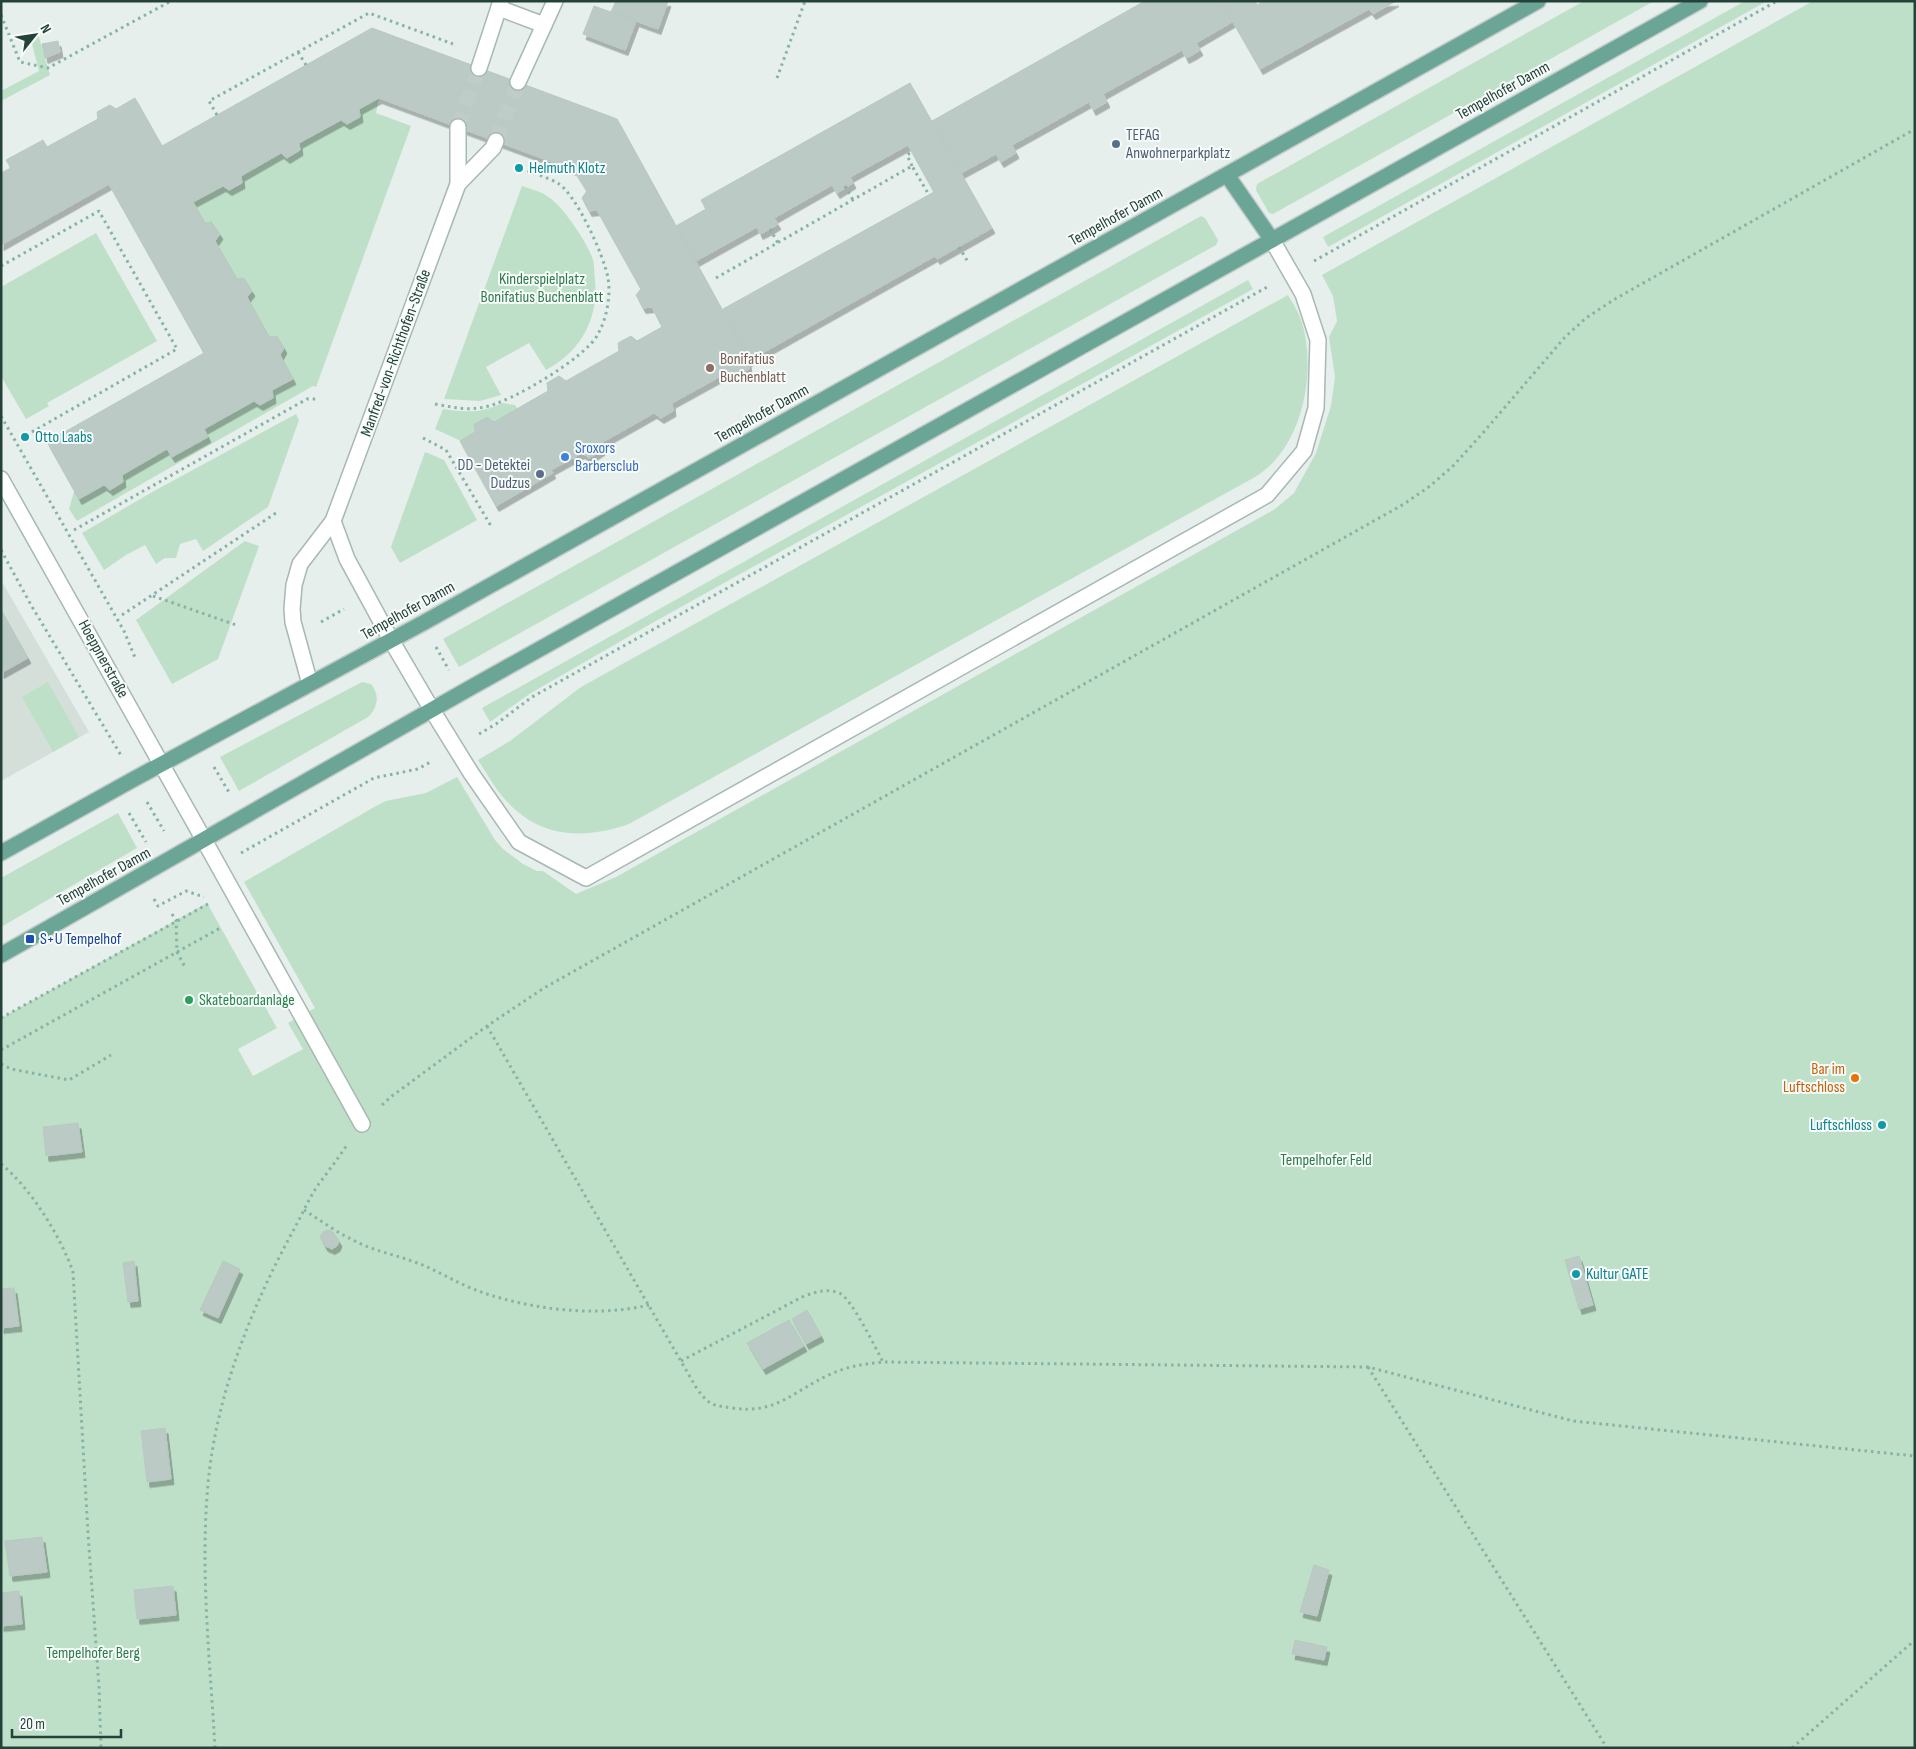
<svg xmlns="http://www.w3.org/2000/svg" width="1916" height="1749" font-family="'Sofia Sans Condensed',sans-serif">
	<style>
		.built { fill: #d4dfda }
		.green { fill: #bfe0c8 }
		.building { fill: #bbcac4; stroke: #b8c9c2; filter: url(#shadow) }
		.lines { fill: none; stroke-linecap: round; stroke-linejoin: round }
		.minor-tunnel { stroke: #bfccc8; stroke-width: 15; stroke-dasharray: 15 8; stroke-linecap: butt }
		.service-casing { stroke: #a8b8b2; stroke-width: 18 }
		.minor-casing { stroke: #a8b8b2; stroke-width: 18 }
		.tertiary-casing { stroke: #a8b8b2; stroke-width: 18 }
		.primary-casing { stroke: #c2cac8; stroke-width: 18 }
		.path { stroke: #86b3a5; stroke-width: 3; stroke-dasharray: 2.5 4; stroke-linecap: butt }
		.service { stroke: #fff; stroke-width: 15 }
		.minor { stroke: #fff; stroke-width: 15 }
		.tertiary { stroke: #fff; stroke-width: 15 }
		.primary { stroke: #6aa596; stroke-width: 15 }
		.service-dot { fill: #5c6f8a; stroke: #f7fbf9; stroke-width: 2 }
		.culture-dot { fill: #0f9aa8; stroke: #f7fbf9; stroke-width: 2 }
		.education-dot { fill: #8d6e63; stroke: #f7fbf9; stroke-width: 2 }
		.shop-dot { fill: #3f7fe0; stroke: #f7fbf9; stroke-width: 2 }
		.transit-dot { fill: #1a4fb4; stroke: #f7fbf9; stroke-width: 2 }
		.leisure-dot { fill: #2e9e5b; stroke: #f7fbf9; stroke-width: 2 }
		.food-dot { fill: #e8710a; stroke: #f7fbf9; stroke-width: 2 }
		.labels { text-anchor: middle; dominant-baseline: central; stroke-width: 4; stroke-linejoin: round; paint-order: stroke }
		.street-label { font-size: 16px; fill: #24423a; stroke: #f7fbf9 }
		.service-label { font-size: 16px; fill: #4e5e75; stroke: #f7fbf9; text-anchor: start }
		.culture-label { font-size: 16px; fill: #0d838f; stroke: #f7fbf9; text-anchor: start }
		.park-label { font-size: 16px; fill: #2d7a4b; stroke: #f7fbf9 }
		.education-label { font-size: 16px; fill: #785e54; stroke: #f7fbf9; text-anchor: start }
		.shop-label { font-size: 16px; fill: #366cbe; stroke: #f7fbf9; text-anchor: start }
		.transit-label { font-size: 16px; fill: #164399; stroke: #f7fbf9; text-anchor: start }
		.leisure-label { font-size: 16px; fill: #27864d; stroke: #f7fbf9; text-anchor: start }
		.food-label { font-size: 16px; fill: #c56008; stroke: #f7fbf9; text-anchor: end }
	</style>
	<defs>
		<filter id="shadow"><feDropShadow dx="3" dy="5.5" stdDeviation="0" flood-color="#0004"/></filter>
	</defs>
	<rect width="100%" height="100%" fill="#e6efeb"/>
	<polygon class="built" points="1,580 89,732 1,781"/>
	<g class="green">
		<polygon points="1584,1 1654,1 1273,214 1269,213 1256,190 1257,184"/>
		<polygon points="1745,1 1767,1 1328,247 1323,237"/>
		<polygon points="1813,1 1915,1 1915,1748 1,1748 1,1018 207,903 277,1028 238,1049 253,1076 303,1049 288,1023 315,1008 244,882 376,806 386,801 426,793 457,777 495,840 503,849 523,864 537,871 543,871 576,894 616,877 1275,509 1294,493 1316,453 1331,406 1335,377 1329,337 1337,321 1333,296 1322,275"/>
		<polygon points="38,34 50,75 1,101 1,91 39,71 31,40"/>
		<polygon points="379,98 376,113 411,126 316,387 313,386 77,521 69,509 75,488 280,355 284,348 277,336 269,337 247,297 252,291 244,278 237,279 215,241 220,234 213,222 205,223 193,202 223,186 230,190 242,183 241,176 281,153 287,157 300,150 299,143"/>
		<path d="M522,186c8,3 18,5 25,10 11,7 19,18 26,28 7,10 14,21 19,33 3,7 2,15 3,23 4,39 -15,72 -49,90l-17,-27 -43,24 15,28 -21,6 -36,-2z"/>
		<polygon points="1201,216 1205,218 1218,240 1216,245 459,667 443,639"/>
		<polygon points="96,233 157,341 47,403 49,406 26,419 1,376 1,287"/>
		<polygon points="1248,280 1253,289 654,622 531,693 490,722 482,708"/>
		<path d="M1288,295c6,10 12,20 15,31 13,50 -1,123 -48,151l-626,347c-49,17 -93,13 -127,-28 -9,-11 -16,-24 -24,-36l32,-19 71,-54z"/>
		<path d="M502,403l13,2 3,4 -24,13 -8,-5 -12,7 1,9 -14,8 -26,-12 8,-20c23,3 37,5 59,-6z"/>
		<polygon points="296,414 299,420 268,507 203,551 196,539 180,544 176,558 165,558 156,564 145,545 126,555 104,570 82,533 154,491"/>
		<polygon points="425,452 444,460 477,520 400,563 391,547"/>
		<polygon points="245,541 259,546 218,659 172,684 136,620"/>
		<polygon points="48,682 79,737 53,752 22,697"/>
		<path d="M362,682l9,2c9,11 7,23 -3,33l-129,74 -19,-34z"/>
		<polygon points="118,813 137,848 1,927 1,878"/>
	</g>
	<g class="building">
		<polygon points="616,1 668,1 658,29 611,12"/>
		<polygon points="1145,1 1221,1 1232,22 1196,43 1200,50 1194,54 1186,58 1182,50 1103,94 1107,102 1093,110 1089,102 1012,145 1016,153 1001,162 996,154 961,173 932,121"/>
		<polygon points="1221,1 1255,1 1257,5 1264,1 1396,1 1373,14 1369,9 1260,69"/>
		<polygon points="594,6 636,21 625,50 583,34"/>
		<polygon points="372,28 617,119 750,360 748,361 749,369 736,376 730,371 672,403 673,411 661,418 654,413 601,443 602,450 589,458 582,453 551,470 553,473 496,506 460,441 475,432 474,424 487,417 494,422 548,391 547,383 559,376 566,381 619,351 618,343 631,336 637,341 662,327 652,307 643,308 636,295 641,289 597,210 589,211 582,198 587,191 574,170 379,98 359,109 360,117 347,124 341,120 299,143 300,150 287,158 281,153 241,176 242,183 229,190 223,186 193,202 205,223 212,222 220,234 215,241 237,279 244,278 252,291 247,297 269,337 277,336 284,348 280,355 293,379 272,390 273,398 260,405 254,401 204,429 208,437 172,457 167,449 122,475 123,482 110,490 104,485 79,499 47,442 204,353 109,184 1,245 1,173 11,168 6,160 43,140 47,147 98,119 97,112 110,105 116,109 135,98 162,146"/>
		<polygon points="58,41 60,52 45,58 42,44"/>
		<polygon points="910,83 992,228 937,259 935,256 750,360 723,309 934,192 908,145 850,177 853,183 837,193 832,185 774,218 778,224 770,229 760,234 757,227 696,261 676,226 706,209 701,200"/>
		<polygon points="1,610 28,658 1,673"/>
		<polygon points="78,1123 82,1152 46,1156 43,1127"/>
		<polygon points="328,1230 333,1232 339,1241 337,1246 332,1249 325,1246 320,1237 323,1232"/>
		<polygon points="1579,1256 1588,1288 1574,1292 1565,1260"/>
		<polygon points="134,1261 138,1301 128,1302 123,1263"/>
		<polygon points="223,1261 240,1269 218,1318 200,1310"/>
		<polygon points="14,1288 19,1326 1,1328 1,1289"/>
		<polygon points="1588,1288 1593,1305 1579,1309 1574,1292"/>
		<polygon points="807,1310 821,1336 806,1344 792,1319"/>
		<polygon points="789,1320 804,1346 763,1369 747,1343"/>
		<polygon points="165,1428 171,1479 147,1482 141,1431"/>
		<polygon points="42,1537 47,1572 10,1576 5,1541"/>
		<polygon points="1314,1565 1329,1570 1317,1616 1300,1612"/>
		<polygon points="173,1586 176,1615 137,1619 134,1590"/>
		<polygon points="19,1591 22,1624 1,1626 1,1593"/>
		<polygon points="1295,1640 1327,1647 1324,1660 1292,1654"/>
	</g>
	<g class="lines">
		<g class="minor-tunnel">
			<polyline points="458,127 479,68"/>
			<polyline points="496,141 518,82"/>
		</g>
		<g class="service-casing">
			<g id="service">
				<polyline points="432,710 471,773 519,842 586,878 1267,495 1304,451 1316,408 1318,340 1303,294 1272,240"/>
				<polyline points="204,840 362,1124"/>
			</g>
		</g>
		<g class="minor-casing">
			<g id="minor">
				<polyline points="499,8 544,25"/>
				<polyline points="479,68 501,1"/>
				<polyline points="518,82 555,1"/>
				<polyline points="458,184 493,148 496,141"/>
				<polyline points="1,479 204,840"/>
				<polyline points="333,521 347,559 391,640"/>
				<polyline points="310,684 293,622 292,609 294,585 300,564 333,521 458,184 458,127"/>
			</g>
		</g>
		<g class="tertiary-casing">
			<polyline id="tertiary" points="391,640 432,710"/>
		</g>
		<g class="primary-casing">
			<g id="primary">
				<polyline points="1227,175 1272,240"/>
				<polyline points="1,853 134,779 423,623 1538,1"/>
				<polyline points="1,955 470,688 1700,1"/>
			</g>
		</g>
		<g class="path">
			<polyline points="1,15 20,62 48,68 171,1"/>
			<polyline points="298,52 306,65"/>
			<polyline points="777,78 805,1"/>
			<polyline points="217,115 209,101 369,13 453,44"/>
			<polyline points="912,166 907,155 913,151"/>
			<polyline points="845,186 853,200"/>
			<polyline points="770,229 778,243"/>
			<polyline points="959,247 968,262"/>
			<polyline points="1314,261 1777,1"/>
			<polyline points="1,266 99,211 177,349 23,437"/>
			<polyline points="716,278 912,166 929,195"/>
			<path d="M435,404c17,3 33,7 49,3 26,-4 103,-50 114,-73 9,-16 13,-39 10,-56 -4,-22 -31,-82 -49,-94 -11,-7 -27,-11 -39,-16"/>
			<polyline points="1,416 124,631 136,660"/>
			<polyline points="423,438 446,450 491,526"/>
			<polyline points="74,530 307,399 319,399"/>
			<polyline points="1,550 31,605 122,757"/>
			<polyline points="153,596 239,626"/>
			<polyline points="122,615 276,513"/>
			<polyline points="321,622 344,609"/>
			<polyline points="436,647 449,670"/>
			<polyline points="479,734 496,724 532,697 1269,286"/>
			<polyline points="214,767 230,794"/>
			<polyline points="147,802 164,831"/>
			<polyline points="129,813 146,842"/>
			<polyline points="241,853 374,778 418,769 432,761"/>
			<polyline points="154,899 158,906 186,891 204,897"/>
			<polyline points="172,914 176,920 177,952 185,967"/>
			<polyline points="1,1018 208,904"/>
			<path d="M487,1026l210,363c13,17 15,16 35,19 45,7 62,-18 99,-34 17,-8 34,-10 52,-12l485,5 205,54 342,35"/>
			<polyline points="1,1050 222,927"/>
			<polyline points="1,1064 11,1069 69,1080 111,1055"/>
			<polyline points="382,1105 392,1096 487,1026 544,988 1404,504 1430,486 1453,466 1482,434 1565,337 1586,318 1615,299 1915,129"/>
			<path d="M1,1164c29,23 60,73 72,108l15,261 11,154 2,61"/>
			<path d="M304,1210c16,10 32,22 49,30 22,12 49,16 72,26 16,7 31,16 48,23 52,20 122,29 176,16"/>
			<path d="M681,1361l123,-65c13,-4 22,-8 35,-3 12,4 37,56 44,69"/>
			<polyline points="1368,1367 1607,1748"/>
			<path d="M215,1748c-5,-88 -15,-177 -7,-264 8,-88 43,-176 85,-253 8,-14 14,-29 23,-43 10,-14 21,-28 31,-43"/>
			<polyline points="1792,1748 1915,1640"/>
		</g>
		<use href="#service" class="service"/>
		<use href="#minor" class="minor"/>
		<use href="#tertiary" class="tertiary"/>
		<use href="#primary" class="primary"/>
	</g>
	<g class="service-dot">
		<circle cx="1116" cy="144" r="5"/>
		<circle cx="540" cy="474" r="5"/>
	</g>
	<g class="culture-dot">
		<circle cx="519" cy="168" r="5"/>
		<circle cx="25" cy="437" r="5"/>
		<circle cx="1882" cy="1125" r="5"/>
		<circle cx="1576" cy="1274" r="5"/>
	</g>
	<circle class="education-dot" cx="710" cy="368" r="5"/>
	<circle class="shop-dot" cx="565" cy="457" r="5"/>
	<rect class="transit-dot" x="25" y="934" width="10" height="10" rx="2.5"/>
	<circle class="leisure-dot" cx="189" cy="1000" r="5"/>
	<circle class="food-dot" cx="1855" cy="1078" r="5"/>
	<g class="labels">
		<g class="street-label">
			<text transform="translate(1503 91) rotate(-29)">Tempelhofer Damm</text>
			<text transform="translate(1116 217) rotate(-29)">Tempelhofer Damm</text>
			<text transform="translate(396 353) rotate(-70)">Manfred-von-Richthofen-Straße</text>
			<text transform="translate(762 414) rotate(-29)">Tempelhofer Damm</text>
			<text transform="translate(408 611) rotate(-29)">Tempelhofer Damm</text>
			<text transform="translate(103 659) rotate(61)">Hoeppnerstraße</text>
			<text transform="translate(104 877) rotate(-29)">Tempelhofer Damm</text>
		</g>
		<g class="service-label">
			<text x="1126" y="135">TEFAG<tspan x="1126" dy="18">Anwohnerparkplatz</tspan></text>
			<text x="530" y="465" text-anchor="end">DD - Detektei<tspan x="530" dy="18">Dudzus</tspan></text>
		</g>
		<g class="culture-label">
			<text x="529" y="168">Helmuth Klotz</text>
			<text x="35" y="437">Otto Laabs</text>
			<text x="1872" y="1125" text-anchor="end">Luftschloss</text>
			<text x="1586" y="1274">Kultur GATE</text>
		</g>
		<g class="park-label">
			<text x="542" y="279">Kinderspielplatz<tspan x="542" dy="18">Bonifatius Buchenblatt</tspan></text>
			<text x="1326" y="1160">Tempelhofer Feld</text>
			<text x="93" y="1653">Tempelhofer Berg</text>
		</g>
		<g class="education-label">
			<text x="720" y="359">Bonifatius<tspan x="720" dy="18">Buchenblatt</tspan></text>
		</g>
		<g class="shop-label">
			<text x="575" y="448">Sroxors<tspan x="575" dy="18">Barbersclub</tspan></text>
		</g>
		<g class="transit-label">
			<text x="40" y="939">S+U Tempelhof</text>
		</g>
		<g class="leisure-label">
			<text x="199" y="1000">Skateboardanlage</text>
		</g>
		<g class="food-label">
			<text x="1845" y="1069">Bar im<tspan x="1845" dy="18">Luftschloss</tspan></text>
		</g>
	</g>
	<rect width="1916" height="1749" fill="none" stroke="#24423a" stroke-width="5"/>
	<g transform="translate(35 35) rotate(60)" stroke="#f7fbf9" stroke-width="4" paint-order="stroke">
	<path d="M0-4L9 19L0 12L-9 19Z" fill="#24423a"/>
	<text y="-8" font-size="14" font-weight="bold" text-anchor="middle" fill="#24423a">N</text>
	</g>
	<path d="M12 1729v8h109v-8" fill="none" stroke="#24423a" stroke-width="2.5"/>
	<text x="20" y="1729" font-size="15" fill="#24423a" stroke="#f7fbf9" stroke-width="4" paint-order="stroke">20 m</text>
</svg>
